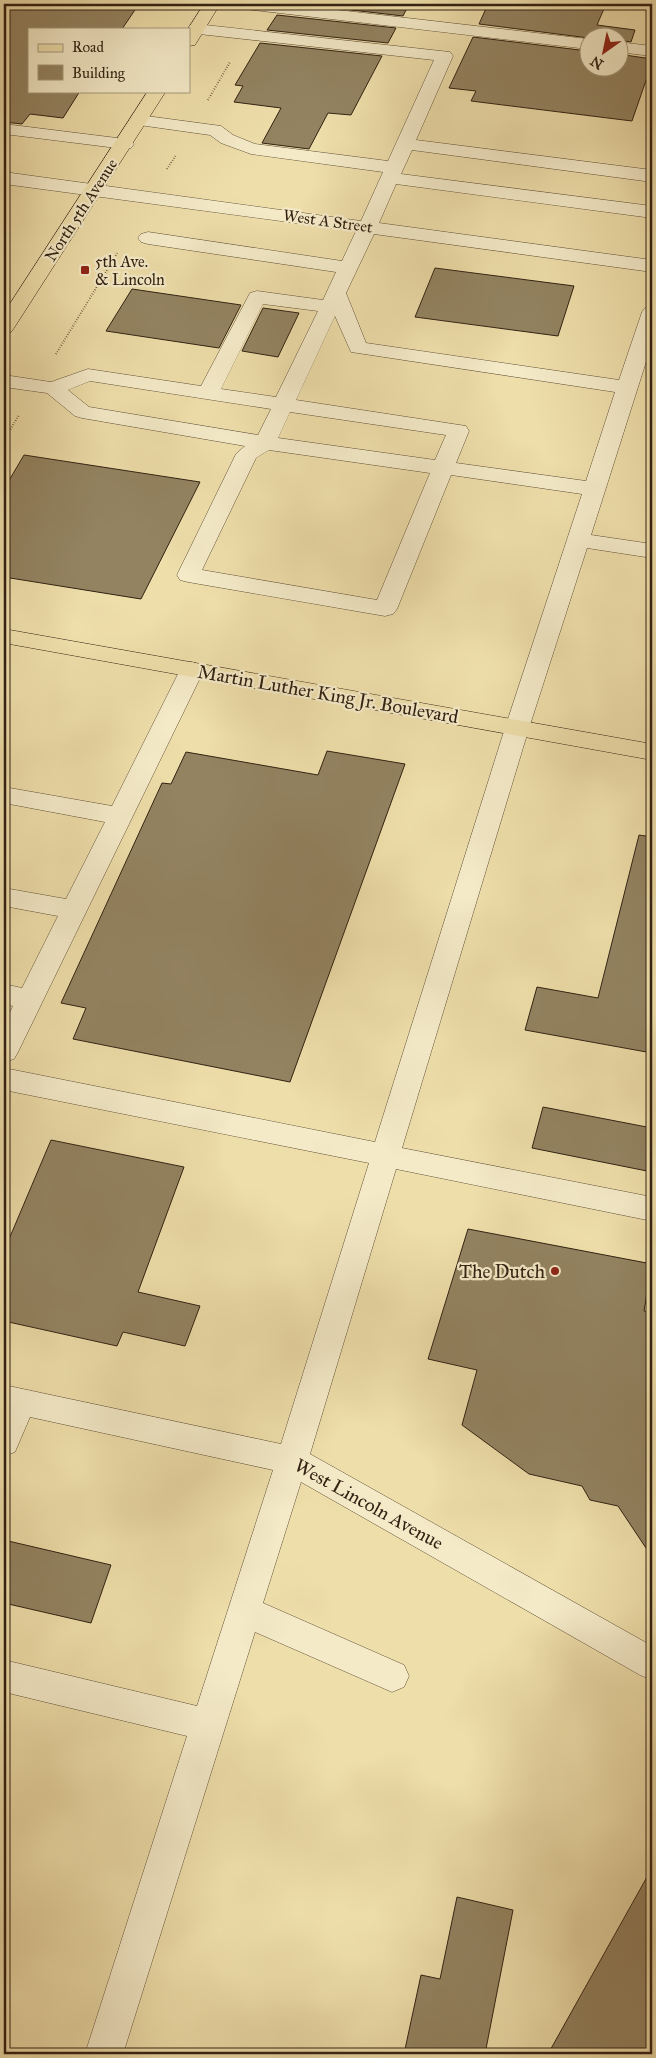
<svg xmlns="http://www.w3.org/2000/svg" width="656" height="2058" font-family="'IM FELL Great Primer',serif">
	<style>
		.building { fill: #938361; stroke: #312112 }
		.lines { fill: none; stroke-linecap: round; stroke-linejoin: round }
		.minor-casing { stroke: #605038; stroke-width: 1 }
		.major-casing { stroke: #312112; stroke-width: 1 }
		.path { stroke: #312112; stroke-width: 2; stroke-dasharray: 0.5 2; stroke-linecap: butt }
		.minor { fill: #f4eac8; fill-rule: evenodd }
		.major { fill: #eedeaa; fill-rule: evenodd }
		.poi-dot { fill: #8f2418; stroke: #f4eac8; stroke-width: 2 }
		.labels { text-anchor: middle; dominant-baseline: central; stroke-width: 4.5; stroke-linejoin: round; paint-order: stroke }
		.far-street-label { font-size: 16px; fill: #312112; stroke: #f4eac8 }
		.far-poi-label { font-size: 16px; fill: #312112; stroke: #f4eac8; text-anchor: start }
		.street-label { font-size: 19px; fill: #312112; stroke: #f4eac8 }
		.poi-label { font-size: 19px; fill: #312112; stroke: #f4eac8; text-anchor: end }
	</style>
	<rect width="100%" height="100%" fill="#eedeaa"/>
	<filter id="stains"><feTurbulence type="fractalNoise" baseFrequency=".004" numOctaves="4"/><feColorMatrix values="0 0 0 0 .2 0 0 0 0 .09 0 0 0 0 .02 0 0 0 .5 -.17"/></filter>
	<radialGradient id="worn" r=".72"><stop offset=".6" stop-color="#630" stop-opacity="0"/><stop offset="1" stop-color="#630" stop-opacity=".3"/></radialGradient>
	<g class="building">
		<polygon points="4,4 139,4 122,29 29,29 29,91 80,91 63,118 30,114 22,124 4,122"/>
		<polygon points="300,4 409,4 403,16"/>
		<polygon points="488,4 606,4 597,25 635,30 631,42 618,40 618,38 589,38 479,24"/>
		<polygon points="277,15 396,28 388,43 267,30"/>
		<polygon points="473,37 588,51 588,68 618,68 618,54 652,59 652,63 632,121 471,101 476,91 449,88"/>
		<polygon points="260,43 382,56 351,115 328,113 309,149 262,143 281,108 234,102 243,86 235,85"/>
		<polygon points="435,268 574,286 558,336 415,317"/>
		<polygon points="132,289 241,305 219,348 106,331"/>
		<polygon points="263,308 299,313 278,357 242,351"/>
		<polygon points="24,455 200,482 141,599 4,577 4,489"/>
		<polygon points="327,751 405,764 290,1082 73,1039 86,1008 61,1003 162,783 171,784 186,752 318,775"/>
		<polygon points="639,835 652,837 652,1053 525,1030 537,987 598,998"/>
		<polygon points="543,1107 652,1128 652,1172 532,1148"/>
		<polygon points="51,1140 184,1167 138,1292 200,1306 185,1346 123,1332 117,1346 4,1321 4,1251"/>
		<polygon points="468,1229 652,1264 644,1311 652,1312 652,1557 618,1506 590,1500 582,1486 529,1474 462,1425 477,1370 428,1359"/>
		<polygon points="4,1540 111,1565 91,1623 4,1603"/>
		<polygon points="652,1868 652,2054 548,2054"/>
		<polygon points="457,1897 513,1910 485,2054 404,2054 421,1975 440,1979"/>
	</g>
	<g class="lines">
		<g class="minor-casing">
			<g id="minor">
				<polygon points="237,4 286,4 588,39 588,49 245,9 239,8"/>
				<path d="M196,24l254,28 3,4 -37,84 236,30v12l-240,-32 -11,24 251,32v12l-256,-34 -17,39 273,37v12l-278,-38 -28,59 20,50 253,37 23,-68 3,-4 7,-2v37l-61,192 61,9v14l-65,-10 -58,180 -127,420 250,49v24l-256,-52 -86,285 342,192v34l-12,-5 -339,-193 -38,121 141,62 5,11 -5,11 -12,5 -137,-60 -132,422h-38l102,-318 -183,-44v-32l193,46 76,-236 -243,-53 -15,35 -11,4v-71l277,59 88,-281 -365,-73v-22l371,74 130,-414 77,-234 -131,-19 -54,134 -4,5 -8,2 -197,-34 -8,-2 -3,-5 59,-121 9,-8 -163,-28 -7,-2 -28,-23 -43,-6v-12l47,7 37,-13 113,17 49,-93 7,-2 66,9 13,-28 -188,-28 -7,-2 -3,-4 3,-4 7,-2 194,29 14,-30 -352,-47v-12l357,49 22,-49 -132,-18 -30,-11 -11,-8 -71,-10 -6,-1 -3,-4 3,-4 6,-1 82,11 12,9 22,9 133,17 46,-101 -244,-27 -2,-4 2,-4zM263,304l55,7 -42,86 -55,-8zM335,316l16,36 264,40 -29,89 -130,-18 13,-32 -3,-5 -170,-26zM90,381l181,28 -13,26 -169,-28 -21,-17zM290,412l156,23 -11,25 -157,-22zM269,450l161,23 -53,127 -175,-30 54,-112z"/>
				<polygon points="618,42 652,46 652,56 618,52"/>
				<polygon points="4,124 125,139 131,140 134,144 131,148 125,149 4,134"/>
				<polygon points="192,662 200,665 204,670 18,1052 14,1059 4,1062 4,1025 13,1006 4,1004 4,984 22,988 58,916 4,906 4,888 66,899 105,822 4,803 4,787 112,806 180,670 184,665"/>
			</g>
		</g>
		<g class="major-casing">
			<g id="major">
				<polygon points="204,4 220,4 195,45 189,46 188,29"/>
				<polygon points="148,91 166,91 14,328 11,332 4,334 4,313"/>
				<polygon points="4,629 652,744 652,760 4,643"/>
			</g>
		</g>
		<g class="path">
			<polyline points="208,100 230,62"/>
			<polyline points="167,169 176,155"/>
			<polyline points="56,354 118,252"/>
			<polyline points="4,440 19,415"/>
		</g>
		<use href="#minor" class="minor"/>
		<use href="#major" class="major"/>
	</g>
	<g class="poi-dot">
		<rect x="80" y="265" width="10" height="10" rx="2.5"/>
		<circle cx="555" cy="1271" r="5"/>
	</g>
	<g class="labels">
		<g class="far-street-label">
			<text transform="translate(81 210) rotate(-57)">North 5th Avenue</text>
			<text transform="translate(328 221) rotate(8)">West A Street</text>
		</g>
		<g class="far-poi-label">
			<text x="95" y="261">5th Ave.<tspan x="95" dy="18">&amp; Lincoln</tspan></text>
		</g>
		<g class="street-label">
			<text transform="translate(328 694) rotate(10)">Martin Luther King Jr. Boulevard</text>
			<text transform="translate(369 1504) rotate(29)">West Lincoln Avenue</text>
		</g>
		<g class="poi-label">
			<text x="545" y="1271">The Dutch</text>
		</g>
	</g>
	<rect width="656" height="2058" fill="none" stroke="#eedeaa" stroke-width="20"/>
	<rect x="5" y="5" width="646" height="2048" fill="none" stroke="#312112" stroke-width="2.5"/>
	<rect x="10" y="10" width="636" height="2038" fill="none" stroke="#312112"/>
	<rect x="28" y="28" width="162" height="65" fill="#f4eac8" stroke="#a69a7f"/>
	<rect x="38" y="44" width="25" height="8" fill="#eedeaa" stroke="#a69a7f"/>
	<text x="72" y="52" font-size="15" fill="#312112">Road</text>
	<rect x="38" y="65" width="25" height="15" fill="#938361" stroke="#a69a7f"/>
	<text x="72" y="78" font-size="15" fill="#312112">Building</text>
	<g transform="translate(604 52) rotate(213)"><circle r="24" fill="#f4eac8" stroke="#a69a7f"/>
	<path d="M0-4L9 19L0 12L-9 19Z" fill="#8f2418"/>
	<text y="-8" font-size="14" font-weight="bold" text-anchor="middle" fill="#312112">N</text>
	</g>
	<rect width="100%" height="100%" filter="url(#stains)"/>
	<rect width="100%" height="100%" fill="url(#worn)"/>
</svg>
